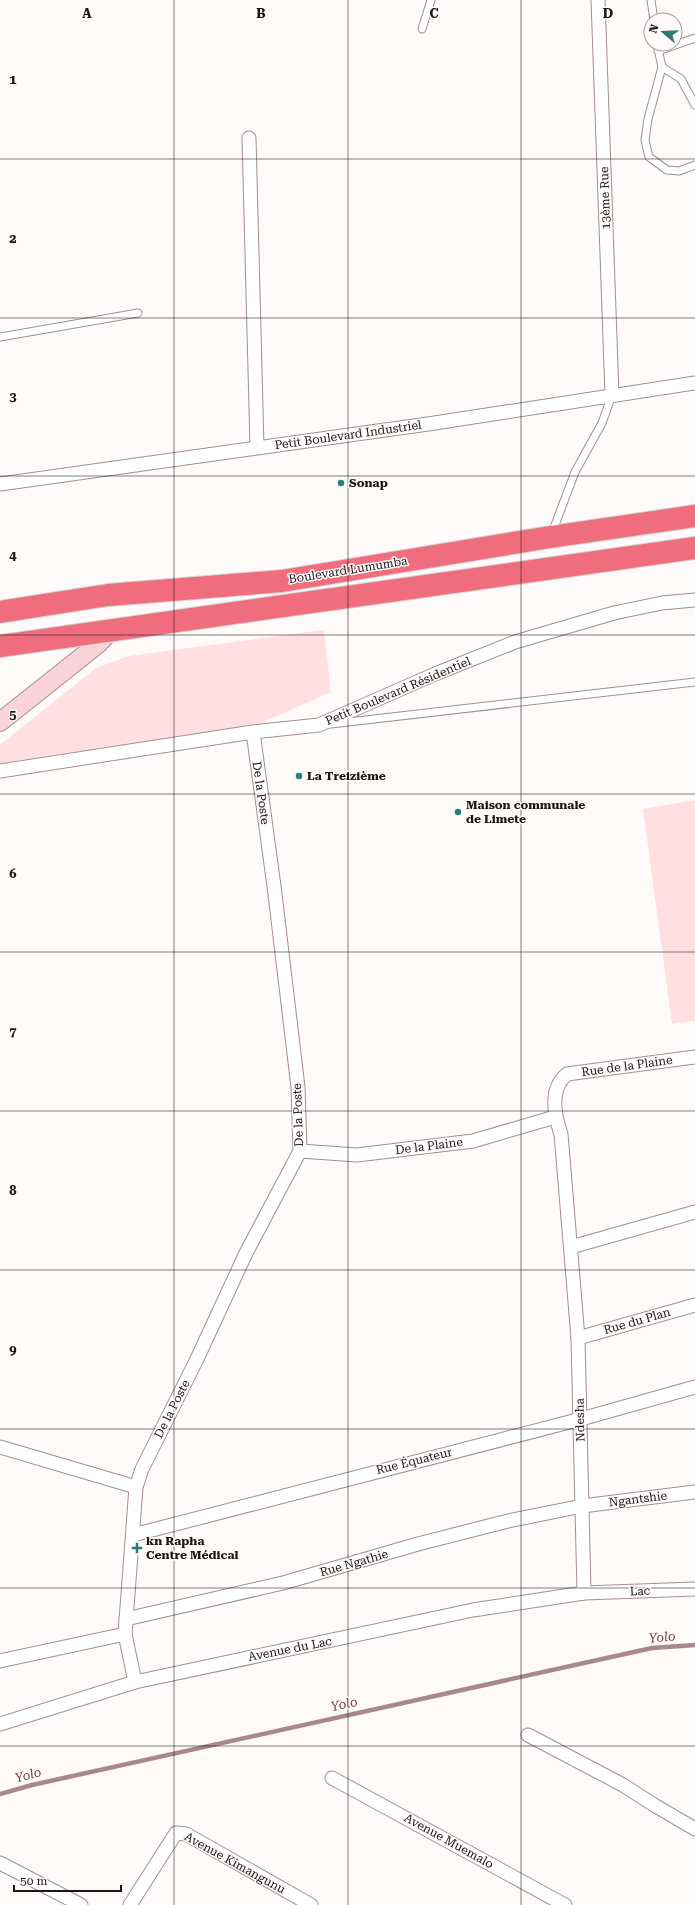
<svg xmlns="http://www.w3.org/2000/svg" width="695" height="1905" font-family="'Roboto Serif',serif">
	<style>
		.green { fill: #ffdfe0 }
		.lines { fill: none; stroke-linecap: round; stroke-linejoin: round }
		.stream { stroke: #a8888a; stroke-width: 4.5 }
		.lane-casing { stroke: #a18f90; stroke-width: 9 }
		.street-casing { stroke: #a18f90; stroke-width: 15 }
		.secondary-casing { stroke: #a18f90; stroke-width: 20 }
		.highway-casing { stroke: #d6d5d5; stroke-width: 24 }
		.lane { stroke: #fff; stroke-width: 7 }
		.street { stroke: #fff; stroke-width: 13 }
		.secondary { stroke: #fad3d8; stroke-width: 18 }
		.highway { stroke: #f06d7d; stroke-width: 22 }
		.grid { fill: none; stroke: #1b1515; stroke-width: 1; stroke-opacity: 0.55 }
		.poi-dot { fill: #307979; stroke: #fefafa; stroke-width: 1.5 }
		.labels { text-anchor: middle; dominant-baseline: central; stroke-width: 3; stroke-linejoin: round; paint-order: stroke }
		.street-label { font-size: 12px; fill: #1b1515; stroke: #fefafa }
		.poi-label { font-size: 12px; font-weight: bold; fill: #1b1515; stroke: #fefafa; text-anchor: start }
		.water-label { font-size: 13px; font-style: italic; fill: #763c42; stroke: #fefafa }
		.grid-label { font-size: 13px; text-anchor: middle; font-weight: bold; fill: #1b1515; stroke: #fefafa; stroke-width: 3; stroke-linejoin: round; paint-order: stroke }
	</style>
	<rect width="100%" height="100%" fill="#fefafa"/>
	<g class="green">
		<polygon points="324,630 331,692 261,723 0,767 0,745 96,668 129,656"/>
		<polygon points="695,800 695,1021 672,1024 643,809"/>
	</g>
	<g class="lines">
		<polyline class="stream" points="0,1794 32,1785 652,1648 695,1645"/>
		<g class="lane-casing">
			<g id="lane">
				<polyline points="651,0 654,20"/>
				<polyline points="422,29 431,0"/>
				<polyline points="657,44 662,67 648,119 645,140 649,157 667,170 679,171 695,165"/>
				<polyline points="658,51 695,38"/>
				<polyline points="662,67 681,79 695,105"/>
				<polyline points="0,337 138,313"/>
				<polyline points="552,533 575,472 602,423 612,395"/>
				<polyline points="331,724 695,682"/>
			</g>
		</g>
		<g class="street-casing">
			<g id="street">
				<polyline points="598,0 612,395"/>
				<polyline points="249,138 257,447"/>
				<polyline points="0,484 428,424 695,383"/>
				<polyline points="0,771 253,732 319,725 435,674 515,642 614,613 662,603 695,600"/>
				<polyline points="300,1151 357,1155 473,1141 555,1117"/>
				<polyline points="571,1247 695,1212"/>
				<polyline points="578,1338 695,1305"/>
				<polyline points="0,1447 136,1487"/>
				<polyline points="133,1535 581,1419 695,1387"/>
				<path d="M584,1593l-6,-255 -17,-204c-7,-20 -12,-45 6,-60l128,-17"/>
				<polyline points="126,1619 283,1583 418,1544 508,1521 582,1506 695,1492"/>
				<polyline points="0,1661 125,1634"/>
				<polyline points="135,1682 125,1634 136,1487 142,1469 197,1359 246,1253 300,1151 298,1087 274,886 253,732"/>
				<polyline points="0,1724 135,1682 473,1610 584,1593 695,1589"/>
				<polyline points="528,1735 623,1785 654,1805 695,1829"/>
				<polyline points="332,1778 565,1905"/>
				<polyline points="0,1863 81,1905"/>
				<polyline points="130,1905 176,1833 186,1834 311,1905"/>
			</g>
		</g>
		<g class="secondary-casing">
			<polyline id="secondary" points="0,722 98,644 109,632"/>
		</g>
		<g class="highway-casing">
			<g id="highway">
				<polyline points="0,612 108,595 282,581 550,537 695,516"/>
				<polyline points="0,646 695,548"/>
			</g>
		</g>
		<use href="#lane" class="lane"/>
		<use href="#street" class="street"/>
		<use href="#secondary" class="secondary"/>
		<use href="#highway" class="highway"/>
	</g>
	<path class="grid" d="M174,0v1905M348,0v1905M521,0v1905M0,159h695M0,318h695M0,476h695M0,635h695M0,794h695M0,952h695M0,1111h695M0,1270h695M0,1429h695M0,1588h695M0,1746h695"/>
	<g class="poi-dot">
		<circle cx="341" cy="483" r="4"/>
		<circle cx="299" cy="776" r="4"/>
		<circle cx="458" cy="812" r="4"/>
		<path d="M135 1542h4v4h4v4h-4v4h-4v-4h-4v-4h4z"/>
	</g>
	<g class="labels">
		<g class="street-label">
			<text transform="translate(605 198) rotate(-92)">13ème Rue</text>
			<text transform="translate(348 435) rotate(-8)">Petit Boulevard Industriel</text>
			<text transform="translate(348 570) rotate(-9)">Boulevard Lumumba</text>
			<text transform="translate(398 691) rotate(-23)">Petit Boulevard Résidentiel</text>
			<text transform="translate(261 793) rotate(82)">De la Poste</text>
			<text transform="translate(627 1066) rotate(-8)">Rue de la Plaine</text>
			<text transform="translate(298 1115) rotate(-92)">De la Poste</text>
			<text transform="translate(429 1146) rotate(-7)">De la Plaine</text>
			<text transform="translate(637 1321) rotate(-16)">Rue du Plan</text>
			<text transform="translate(172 1409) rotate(-63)">De la Poste</text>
			<text transform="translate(580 1420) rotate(-91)">Ndesha</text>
			<text transform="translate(414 1461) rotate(-14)">Rue Équateur</text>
			<text transform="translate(638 1499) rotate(-7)">Ngantshie</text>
			<text transform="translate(354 1563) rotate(-16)">Rue Ngathie</text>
			<text transform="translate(640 1591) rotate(-3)">Lac</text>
			<text transform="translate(290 1649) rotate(-11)">Avenue du Lac</text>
			<text transform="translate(449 1841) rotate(29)">Avenue Muemalo</text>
			<text transform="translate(235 1863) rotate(29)">Avenue Kimangunu</text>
		</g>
		<g class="poi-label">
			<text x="349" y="483">Sonap</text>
			<text x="307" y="776">La Treizième</text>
			<text x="466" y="805">Maison communale<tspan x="466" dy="14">de Limete</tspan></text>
			<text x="146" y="1541">kn Rapha<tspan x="146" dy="14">Centre Médical</tspan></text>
		</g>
		<g class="water-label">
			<text transform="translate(662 1637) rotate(-5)">Yolo</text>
			<text transform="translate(344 1704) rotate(-12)">Yolo</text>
			<text transform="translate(28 1775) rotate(-15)">Yolo</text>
		</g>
	</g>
	<g class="grid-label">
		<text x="87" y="18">A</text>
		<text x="261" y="18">B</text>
		<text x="434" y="18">C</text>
		<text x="608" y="18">D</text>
		<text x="13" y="84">1</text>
		<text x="13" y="243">2</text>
		<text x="13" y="401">3</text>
		<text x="13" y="560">4</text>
		<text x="13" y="719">5</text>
		<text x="13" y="878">6</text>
		<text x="13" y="1036">7</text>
		<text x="13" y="1195">8</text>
		<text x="13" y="1354">9</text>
	</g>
	<g transform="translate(663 32) rotate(289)"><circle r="19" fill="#fefafa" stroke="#a39e9e"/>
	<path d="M0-3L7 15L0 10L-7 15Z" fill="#307979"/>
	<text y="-6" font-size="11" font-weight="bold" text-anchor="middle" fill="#1b1515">N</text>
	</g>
	<path d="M14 1885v6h107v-6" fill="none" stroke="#1b1515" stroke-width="2"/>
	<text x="20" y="1885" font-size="12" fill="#1b1515" stroke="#fefafa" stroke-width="3" paint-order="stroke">50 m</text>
</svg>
